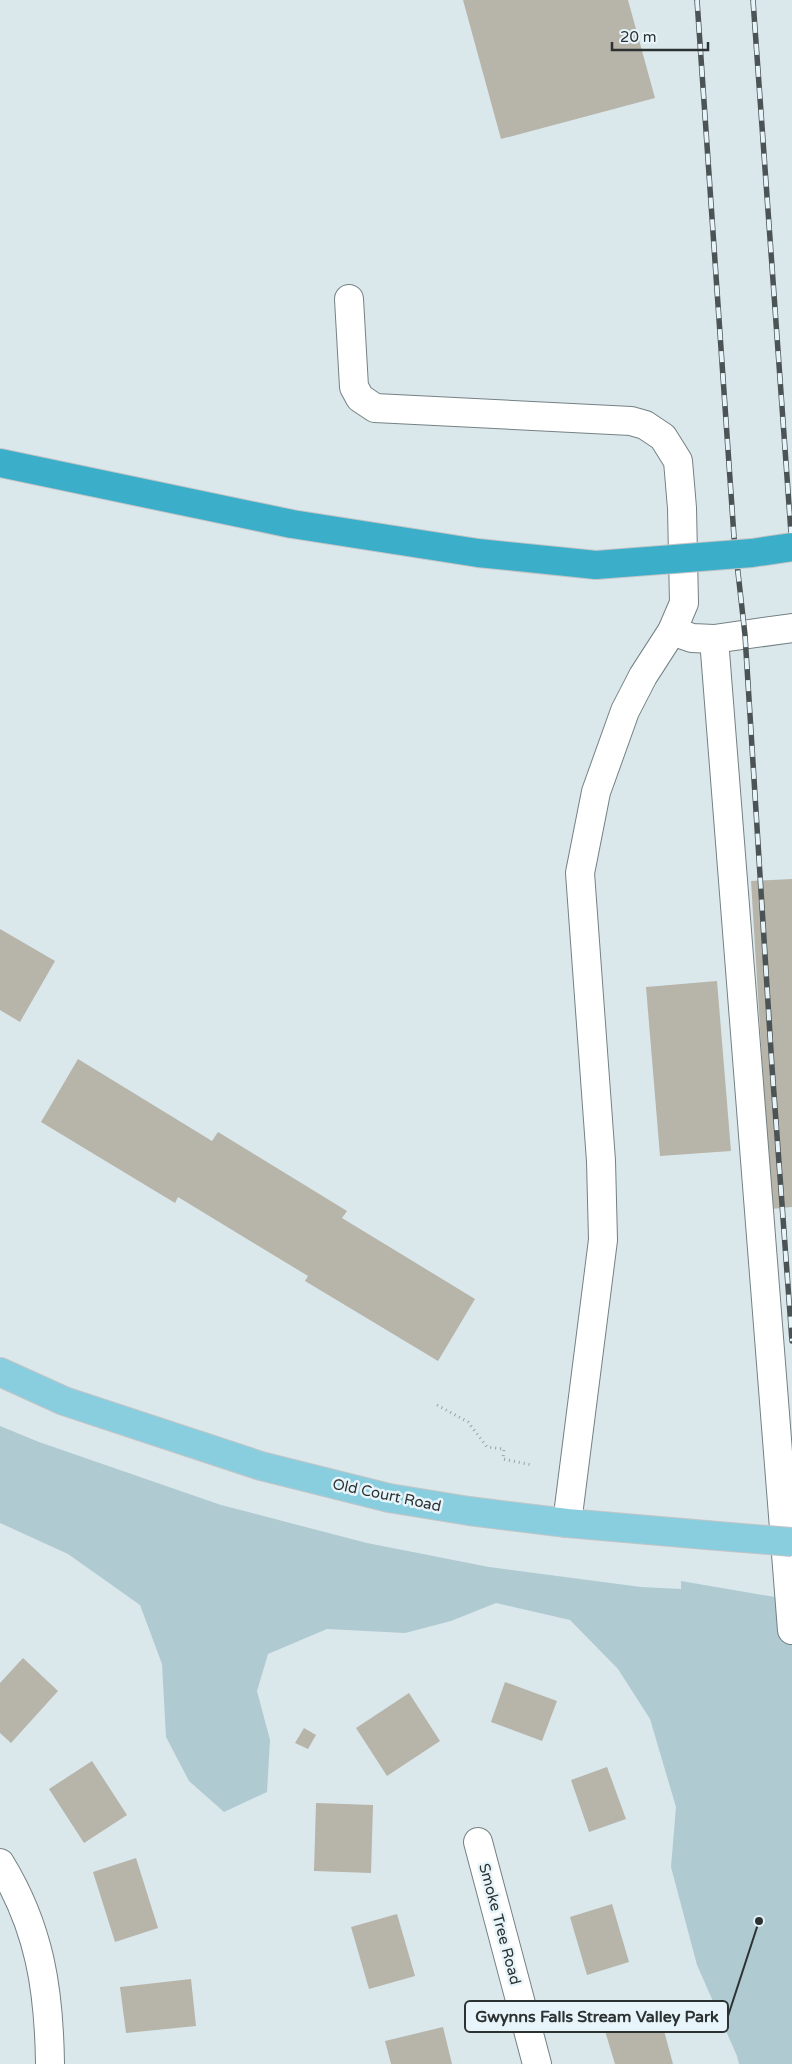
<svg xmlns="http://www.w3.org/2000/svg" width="792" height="2064" font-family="'Varela Round',sans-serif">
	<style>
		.green { fill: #b0cad1 }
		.building { fill: #b7b4a9 }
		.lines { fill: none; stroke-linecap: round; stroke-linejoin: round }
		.minor-casing { stroke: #748184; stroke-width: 30 }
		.major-casing { stroke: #c4c5c6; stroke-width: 30 }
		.highway-casing { stroke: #c4c5c6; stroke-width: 30 }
		.path { stroke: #97a2a5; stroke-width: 3; stroke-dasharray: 1 4; stroke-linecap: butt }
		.minor { stroke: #fff; stroke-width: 28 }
		.major { stroke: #89cedf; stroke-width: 28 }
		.highway { stroke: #3baec9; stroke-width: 28 }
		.rail-casing { stroke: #4c5354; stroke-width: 5.5 }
		.rail { stroke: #e7f5fa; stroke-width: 4; stroke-dasharray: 11; stroke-linecap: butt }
		.major-bridge-casing { stroke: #c4c5c6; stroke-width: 30; stroke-linecap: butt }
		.highway-bridge-casing { stroke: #c4c5c6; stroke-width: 30; stroke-linecap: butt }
		.major-bridge { stroke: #89cedf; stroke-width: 28 }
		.highway-bridge { stroke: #3baec9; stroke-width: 28 }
		.labels { text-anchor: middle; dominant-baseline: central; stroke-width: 5; stroke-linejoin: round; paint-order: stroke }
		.street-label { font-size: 15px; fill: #2c3132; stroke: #e7f5fa }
		.leader { fill: none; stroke: #2c3132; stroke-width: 2 }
		.callout-dot { fill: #2c3132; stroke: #e7f5fa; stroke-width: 2 }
		.callout { fill: #e7f5fa; stroke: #2c3132; stroke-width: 2 }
		.callout-label { font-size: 16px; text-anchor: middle; font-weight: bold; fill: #2c3132 }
	</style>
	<rect width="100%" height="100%" fill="#dae8ec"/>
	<polygon class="green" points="0,1426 39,1442 221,1505 367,1543 489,1567 641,1587 681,1589 681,1581 792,1600 792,2064 739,2064 737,2056 697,1965 671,1867 676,1807 650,1719 618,1669 570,1620 496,1603 451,1621 405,1633 327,1629 268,1654 257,1691 270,1740 267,1792 224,1812 189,1781 166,1737 162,1664 140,1605 68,1554 0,1523"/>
	<g class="building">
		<polygon points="463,0 628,0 655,98 501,139"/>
		<polygon points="792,879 792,1207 771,1209 751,881"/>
		<polygon points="0,929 55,961 20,1022 0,1010"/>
		<polygon points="717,981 731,1151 660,1156 646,987"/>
		<polygon points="78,1059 212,1141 218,1132 347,1211 342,1218 475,1299 438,1361 305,1281 308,1276 178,1197 175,1203 41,1122"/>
		<polygon points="23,1658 58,1691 11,1743 0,1733 0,1683"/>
		<polygon points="505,1682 557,1701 542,1741 491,1722"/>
		<polygon points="409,1693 440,1741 387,1776 356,1728"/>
		<polygon points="304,1728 316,1735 308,1749 295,1743"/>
		<polygon points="92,1761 127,1815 84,1843 49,1789"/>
		<polygon points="607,1767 626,1819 589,1832 571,1780"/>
		<polygon points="316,1803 373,1805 371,1873 314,1871"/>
		<polygon points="136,1858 158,1928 115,1942 93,1872"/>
		<polygon points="612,1904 629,1962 587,1975 570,1917"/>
		<polygon points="397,1914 415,1976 369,1989 351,1927"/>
		<polygon points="191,1979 196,2026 126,2033 120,1987"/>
		<polygon points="660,2016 673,2064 615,2064 605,2031"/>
		<polygon points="443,2027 452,2064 391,2064 385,2041"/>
	</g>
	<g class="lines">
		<g class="minor-casing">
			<g id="minor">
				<polyline points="349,299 354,387 360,398 375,408 631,421 645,425 663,437 678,461 682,508 684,603 672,631 643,676 625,711 596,792 580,873 601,1161 603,1240 567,1523"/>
				<polyline points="672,631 692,638 714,639 792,628"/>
				<polyline points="714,639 792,1630"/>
				<polyline points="478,1842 537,2064"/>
				<path d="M0,1863c40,65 49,127 50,201"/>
			</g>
		</g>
		<g class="major-casing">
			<polyline id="major" points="0,1372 64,1401 261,1466 389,1498 469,1511 567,1523 706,1535"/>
		</g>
		<g class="highway-casing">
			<polyline id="highway" points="0,463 292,524 478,553 596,565"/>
		</g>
		<polyline class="path" points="437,1405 468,1422 487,1447 504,1449 503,1459 532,1465"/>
		<use href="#minor" class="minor"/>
		<use href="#major" class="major"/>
		<use href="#highway" class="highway"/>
		<g class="rail-casing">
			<g id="rail">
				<polyline points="697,0 734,537 745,635 772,1067 792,1341"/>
				<polyline points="753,0 792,547"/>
			</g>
		</g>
		<use href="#rail" class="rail"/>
		<g class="major-bridge-casing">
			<polyline id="major-bridge" points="706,1535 792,1542"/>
		</g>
		<g class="highway-bridge-casing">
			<polyline id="highway-bridge" points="596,565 752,553 792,547"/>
		</g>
		<use href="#major-bridge" class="major-bridge"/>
		<use href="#highway-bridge" class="highway-bridge"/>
	</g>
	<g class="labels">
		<g class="street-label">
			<text transform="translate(387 1495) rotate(12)">Old Court Road</text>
			<text transform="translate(500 1924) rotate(75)">Smoke Tree Road</text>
		</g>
	</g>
	<path class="leader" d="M759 1921L728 2016"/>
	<circle class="callout-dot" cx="759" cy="1921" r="5"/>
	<rect class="callout" x="465" y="2001" width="263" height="31" rx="5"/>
	<g class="callout-label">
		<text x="597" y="2022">Gwynns Falls Stream Valley Park</text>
	</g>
	<path d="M612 42v8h96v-8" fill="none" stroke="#2c3132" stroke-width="2.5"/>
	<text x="620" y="42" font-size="15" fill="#2c3132" stroke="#e7f5fa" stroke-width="4" paint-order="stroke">20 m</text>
</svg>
